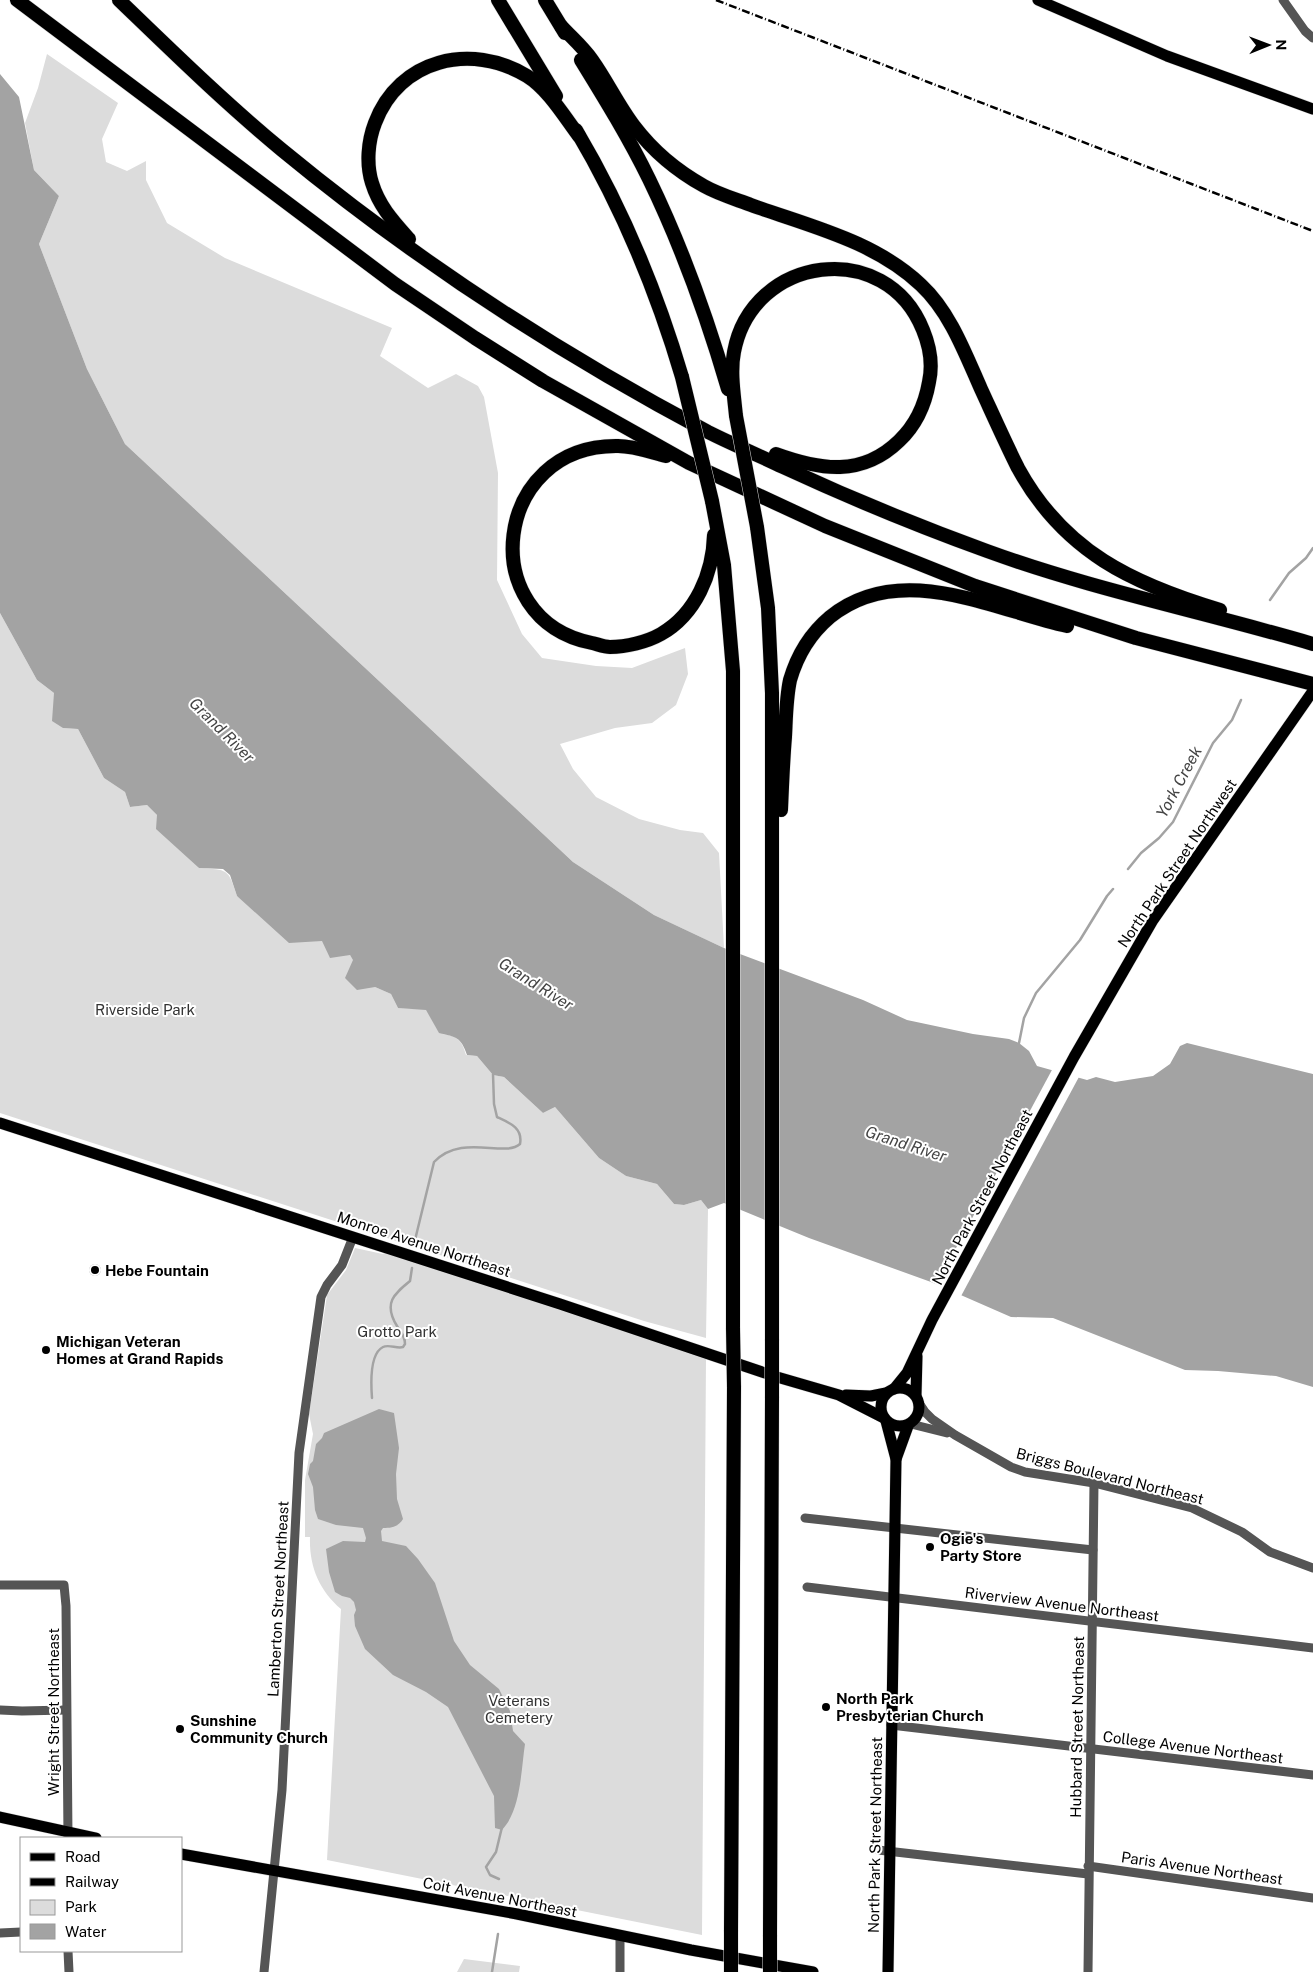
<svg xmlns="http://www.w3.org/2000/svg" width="1313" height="1972" font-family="'Public Sans',sans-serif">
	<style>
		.green { fill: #dcdcdc }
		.water { fill: #a3a3a3 }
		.pier { fill: #fff }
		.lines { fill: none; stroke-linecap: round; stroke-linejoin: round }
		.stream { stroke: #a3a3a3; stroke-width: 2.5 }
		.major-casing { stroke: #dbdbdb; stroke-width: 12 }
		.highway-casing { stroke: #dbdbdb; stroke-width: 15 }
		.minor { stroke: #555; stroke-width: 9 }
		.major { stroke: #000; stroke-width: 11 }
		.highway { stroke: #000; stroke-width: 14 }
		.rail { stroke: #000; stroke-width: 2.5; stroke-dasharray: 8 2.5 1 2.5; stroke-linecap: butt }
		.highway-bridge-casing { stroke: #dbdbdb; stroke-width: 15; stroke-linecap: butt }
		.highway-bridge { stroke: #000; stroke-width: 14 }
		.poi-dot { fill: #000; stroke: #fff; stroke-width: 2 }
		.labels { text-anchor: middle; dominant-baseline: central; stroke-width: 4; stroke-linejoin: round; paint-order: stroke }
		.street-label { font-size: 15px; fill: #000; stroke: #fff }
		.park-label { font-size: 15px; fill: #333; stroke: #fff }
		.poi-label { font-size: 15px; font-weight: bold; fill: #000; stroke: #fff; text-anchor: start }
		.water-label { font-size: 16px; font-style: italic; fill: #444; stroke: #fff }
	</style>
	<rect width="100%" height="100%" fill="#fff"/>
	<g class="green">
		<polygon points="47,54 118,103 102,139 106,162 127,171 146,161 146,180 167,223 225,258 392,328 380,356 428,388 456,374 478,386 484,397 498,473 497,580 522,634 542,658 596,666 632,668 685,648 688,674 676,705 652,723 615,728 560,744 573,769 596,797 639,819 680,830 703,833 719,853 724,948 654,915 573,862 125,444 87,369 39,244 59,196 34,170 25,123 38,88"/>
		<path d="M0,613l37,67 17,13 9,35 15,1 26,49 21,14 5,15 17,-2 10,10 42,53c29,2 29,0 38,28l113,59 25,32 16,7 7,14 28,1 13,23c17,5 22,5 27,23l11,1 16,19 11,2 39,36 12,-6 44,51 27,18 31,8 17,20 10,1 17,-5 7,9 -2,129 -62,-17 -644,-208z"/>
		<path d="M355,1248l28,6 3,-2 320,106 -4,577 -375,-75 14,-251c-22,-19 -32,-43 -31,-72h-5v-57l8,-46 -4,-20 18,-119 19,-25z"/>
		<polygon points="464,1959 520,1966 519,1972 457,1972"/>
	</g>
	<g class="water">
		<path d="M0,74l19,23 15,73 25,26 -20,48 48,125 38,75 448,418 81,53 70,33 139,52 44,20 66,14 36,5 10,4 10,8 8,15 50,14 9,-3 19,5 38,-6 17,-12 10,-18 7,-3 126,31v313l-37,-11 -58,-5 -33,-1 -132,-52 -42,-1 -80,-35 -122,-44 -85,-35 -16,6 -7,-9 -17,5 -10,-1 -17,-20 -31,-8 -27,-18 -44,-51 -12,6 -39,-36 -11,-2 -16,-19 -10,-1c-6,-18 -11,-18 -28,-22l-13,-23 -28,-2 -7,-14 -16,-7 -18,3 -12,-12 8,-18 -3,-5 -20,3 -8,-17 -33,2 -52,-47 -7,-21 -7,-6 -24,-1 -43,-39 1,-14 -10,-10 -17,2 -5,-15 -21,-14 -26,-49 -15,-1 -11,-7 2,-28 -17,-13 -37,-67z"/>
		<circle cx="95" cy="1270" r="6"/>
		<path d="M379,1409l15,4 5,35 -3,26 1,25 6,20c-5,8 -11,9 -20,9l-2,3 1,10 24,5 12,13 17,24 19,58 16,24 29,24 11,22 3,20 12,13c-4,26 -4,66 -23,86l-7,-2 -1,-32 -46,-89 -22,-15 -33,-17 -28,-26 -10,-23 -1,-11 2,-5 -2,-8 -4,-4 -8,-2 -7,-4 -6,-20 -3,-23 17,-8 22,1 1,-4 -3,-10 -27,-3 -18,-6 -3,-9 -2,-23 -5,-13 2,-10 3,-3 3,-17 6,-6 2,-5z"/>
	</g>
	<polygon class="pier" points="1053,1068 1080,1075 960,1298 935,1287"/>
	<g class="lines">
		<g class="stream">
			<polyline points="1270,600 1289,573 1306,558 1313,548"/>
			<polyline points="1128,869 1141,853 1159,838 1173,822 1213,743 1232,720 1241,700"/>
			<polyline points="1019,1043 1024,1018 1036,993 1080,940 1107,896 1113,889"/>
			<path d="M415,1240l19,-78c28,-29 70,-4 86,-18 3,-16 -10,-21 -23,-27l-3,-13 -1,-30"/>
			<path d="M372,1398c-1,-13 -3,-44 11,-51 6,-3 14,2 20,0l2,-3c0,-8 -4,-12 -8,-18 -14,-23 -3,-32 13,-45l2,-13"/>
			<polyline points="499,1879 490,1875 486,1867 496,1852 502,1827"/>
			<polyline points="492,1972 498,1934"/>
		</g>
		<g class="major-casing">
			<g id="major">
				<polyline points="1038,0 1167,56 1313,109"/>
				<polyline points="0,1123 560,1304 777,1377 839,1395 884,1418"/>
				<circle cx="900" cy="1407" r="19"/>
				<polyline points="894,1389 907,1373 932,1320 1074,1057 1153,920 1313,691"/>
				<polyline points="846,1395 871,1396 886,1393"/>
				<polyline points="916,1395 917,1356"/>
				<polyline points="886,1421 896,1459 888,1972"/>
				<polyline points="896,1459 908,1426"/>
				<polyline points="0,1817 96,1838"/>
				<polyline points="181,1854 517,1914 691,1950 813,1972"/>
			</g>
		</g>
		<g class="highway-casing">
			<g id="highway">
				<polyline points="17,0 395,284 475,338 543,381 689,463 825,526 975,586 1136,638 1313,684"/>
				<path d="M119,0c53,51 106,103 163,150 131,108 275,202 426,282 24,12 50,23 75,35 67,31 135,59 204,84 107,39 218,61 326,93"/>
				<polyline points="498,0 556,96"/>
				<polyline points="545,0 565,33"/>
				<path d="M561,26c10,11 22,21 31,34 15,21 26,45 42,66 19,25 43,45 70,60 14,8 31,13 47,19 58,21 124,36 170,80 29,27 44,68 60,104 12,26 24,53 37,79 46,84 115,116 202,142"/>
				<path d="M581,60c24,39 48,78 68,119 33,68 58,138 79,210"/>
				<path d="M576,130c45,76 81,162 106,247"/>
				<path d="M409,239c-16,-18 -30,-33 -37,-56 -6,-19 -4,-42 3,-60 24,-64 96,-81 152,-47 21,13 37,40 52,60"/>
				<path d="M736,416c-2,-21 -6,-44 -2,-64 18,-97 152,-115 189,-22 7,17 10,34 6,52 -4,23 -13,43 -30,59 -37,36 -79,29 -123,13"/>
				<path d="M666,456c-16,-4 -32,-10 -48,-10 -125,-2 -145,173 -26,197 5,1 12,4 18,4 16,0 37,-5 51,-13 35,-20 52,-61 53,-99"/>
				<polyline points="712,501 724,565 733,671 733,1328"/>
				<polyline points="757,527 768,608 772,693 772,1339"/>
				<path d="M781,810c1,-25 2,-49 4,-73 1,-19 1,-38 5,-57 7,-24 21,-47 40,-63 70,-57 161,-8 237,9"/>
				<polyline points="731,1930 734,1387"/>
				<polyline points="770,1935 772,1398"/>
			</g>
		</g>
		<g class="minor">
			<polyline points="1283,0 1305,31 1313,38"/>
			<polyline points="919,1403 925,1412 932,1419 955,1435 1011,1467 1025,1472 1094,1483 1192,1508 1242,1532 1270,1552 1313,1568"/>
			<polyline points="911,1424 947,1433"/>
			<polyline points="805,1518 1093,1550"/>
			<polyline points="0,1585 64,1585 66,1606 68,1838"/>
			<polyline points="807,1587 1313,1648"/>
			<polyline points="0,1710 22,1711 66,1710"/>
			<polyline points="891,1725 1313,1775"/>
			<polyline points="878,1850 1088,1874"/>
			<polyline points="1088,1866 1313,1898"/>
			<polyline points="0,1933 21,1932"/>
			<polyline points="620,1936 620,1972"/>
			<polyline points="68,1951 69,1972"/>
			<polyline points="264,1972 282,1790 299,1453 321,1297 327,1285 342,1265 353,1237"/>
			<polyline points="1088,1972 1094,1483"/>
		</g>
		<use href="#major" class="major"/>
		<use href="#highway" class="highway"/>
		<polyline class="rail" points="716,0 1313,231"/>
		<g class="highway-bridge-casing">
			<g id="highway-bridge">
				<polyline points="682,377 712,501"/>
				<polyline points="736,416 757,527"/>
				<polyline points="733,1328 734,1387"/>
				<polyline points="772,1398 772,1339"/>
				<polyline points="770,1935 770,1972"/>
				<polyline points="731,1972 731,1930"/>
			</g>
		</g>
		<use href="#highway-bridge" class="highway-bridge"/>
	</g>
	<g class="poi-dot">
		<circle cx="95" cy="1270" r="5"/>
		<circle cx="46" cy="1350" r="5"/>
		<circle cx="930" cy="1547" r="5"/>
		<circle cx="826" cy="1707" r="5"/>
		<circle cx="180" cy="1729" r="5"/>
	</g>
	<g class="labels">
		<g class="street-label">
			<text transform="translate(1177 863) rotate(-56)">North Park Street Northwest</text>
			<text transform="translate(982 1197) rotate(-62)">North Park Street Northeast</text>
			<text transform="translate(424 1244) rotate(18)">Monroe Avenue Northeast</text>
			<text transform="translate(1110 1476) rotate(14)">Briggs Boulevard Northeast</text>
			<text transform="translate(278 1599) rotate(-87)">Lamberton Street Northeast</text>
			<text transform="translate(1062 1604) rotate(7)">Riverview Avenue Northeast</text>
			<text transform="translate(53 1712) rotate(-90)">Wright Street Northeast</text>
			<text transform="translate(1077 1727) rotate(-89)">Hubbard Street Northeast</text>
			<text transform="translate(1193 1747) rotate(7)">College Avenue Northeast</text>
			<text transform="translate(875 1835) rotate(-89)">North Park Street Northeast</text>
			<text transform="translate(1202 1868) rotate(8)">Paris Avenue Northeast</text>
			<text transform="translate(500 1897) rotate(11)">Coit Avenue Northeast</text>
		</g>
		<g class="park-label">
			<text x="145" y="1009">Riverside Park</text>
			<text x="397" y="1331">Grotto Park</text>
			<text x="519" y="1700">Veterans<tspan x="519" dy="17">Cemetery</tspan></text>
		</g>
		<g class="poi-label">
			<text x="105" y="1270">Hebe Fountain</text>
			<text x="56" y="1341">Michigan Veteran<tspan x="56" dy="17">Homes at Grand Rapids</tspan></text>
			<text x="940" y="1538">Ogie's<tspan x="940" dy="17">Party Store</tspan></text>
			<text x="836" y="1698">North Park<tspan x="836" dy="17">Presbyterian Church</tspan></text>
			<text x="190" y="1720">Sunshine<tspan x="190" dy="17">Community Church</tspan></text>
		</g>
		<g class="water-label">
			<text transform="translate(222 730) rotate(45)">Grand River</text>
			<text transform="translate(1179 782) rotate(-62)">York Creek</text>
			<text transform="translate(536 984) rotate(32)">Grand River</text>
			<text transform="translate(906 1144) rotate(18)">Grand River</text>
		</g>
	</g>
	<rect x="20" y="1837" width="162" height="115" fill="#ffffff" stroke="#999999"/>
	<rect x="30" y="1853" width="25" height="8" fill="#000000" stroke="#999999"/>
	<text x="65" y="1862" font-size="15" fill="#000000">Road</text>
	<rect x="30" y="1878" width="25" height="8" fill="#000000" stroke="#999999"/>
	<text x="65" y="1887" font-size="15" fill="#000000">Railway</text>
	<rect x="30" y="1900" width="25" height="15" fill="#dcdcdc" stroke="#999999"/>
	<text x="65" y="1912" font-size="15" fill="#000000">Park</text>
	<rect x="30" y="1924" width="25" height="15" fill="#a3a3a3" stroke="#999999"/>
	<text x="65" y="1937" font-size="15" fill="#000000">Water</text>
	<g transform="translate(1268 45) rotate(89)" stroke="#ffffff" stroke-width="4" paint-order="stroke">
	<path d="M0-4L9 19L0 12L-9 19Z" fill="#000000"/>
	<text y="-8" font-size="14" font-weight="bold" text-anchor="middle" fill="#000000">N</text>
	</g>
</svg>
